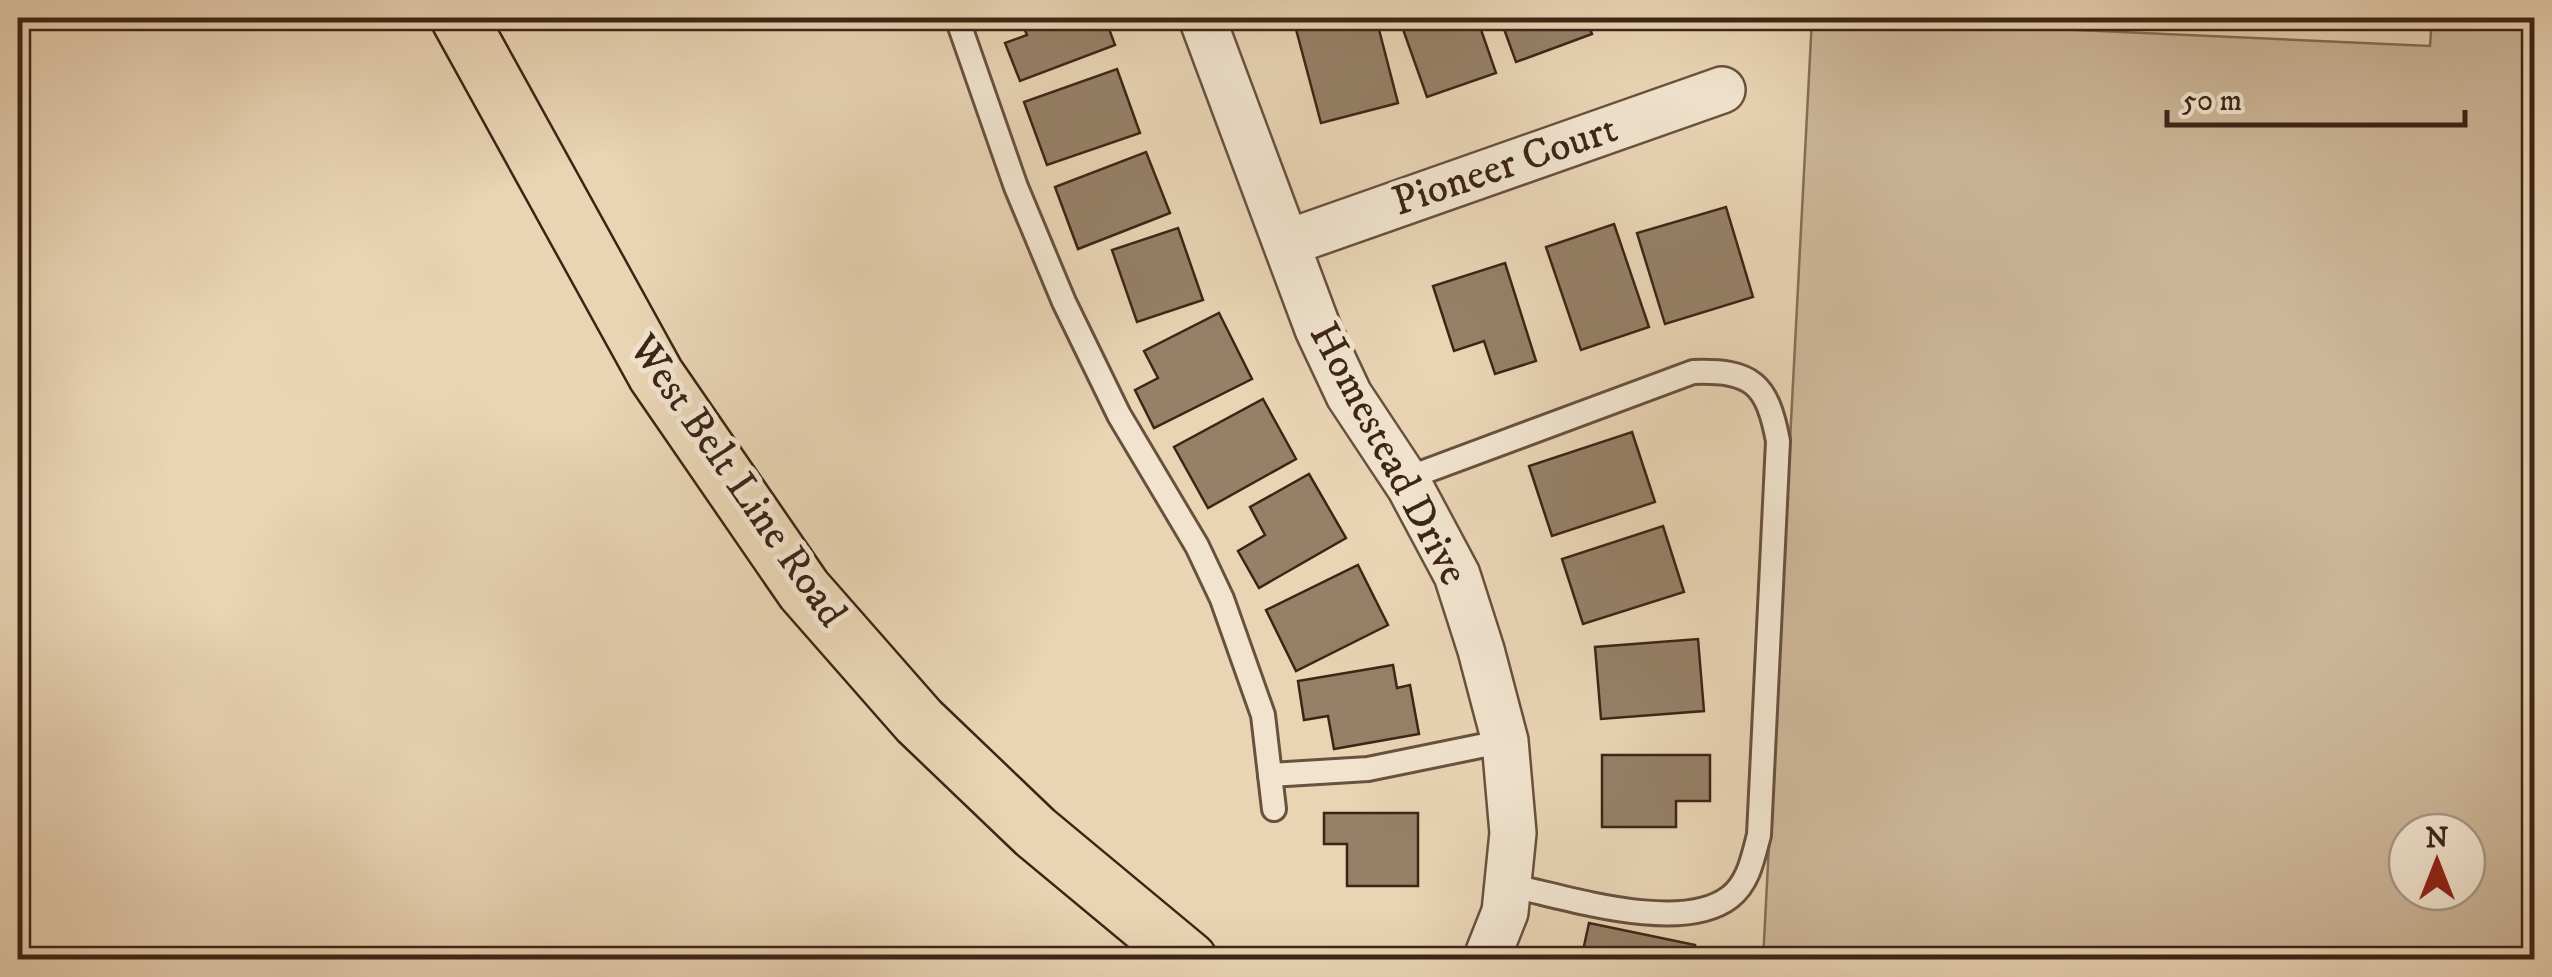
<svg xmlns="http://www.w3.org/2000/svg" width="2552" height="977" font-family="'IM FELL DW Pica',serif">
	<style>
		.green { fill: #ccb699; stroke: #846e58; stroke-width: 2.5; fill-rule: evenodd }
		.building { fill: #968068; stroke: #3d2516; stroke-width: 2.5 }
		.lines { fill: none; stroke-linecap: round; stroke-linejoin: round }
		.service-casing { stroke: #68513e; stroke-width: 28 }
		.minor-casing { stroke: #68513e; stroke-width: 50 }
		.primary-casing { stroke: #3d2516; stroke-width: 60 }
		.service { stroke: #f1e3ce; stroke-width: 22 }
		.minor { stroke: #f1e3ce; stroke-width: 45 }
		.primary { stroke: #e9d4b4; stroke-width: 55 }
		.labels { text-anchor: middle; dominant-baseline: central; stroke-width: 10; stroke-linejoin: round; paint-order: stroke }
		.street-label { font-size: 42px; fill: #3d2516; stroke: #f1e3ce }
	</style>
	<rect width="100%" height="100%" fill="#e9d4b4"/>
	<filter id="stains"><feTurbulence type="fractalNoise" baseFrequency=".002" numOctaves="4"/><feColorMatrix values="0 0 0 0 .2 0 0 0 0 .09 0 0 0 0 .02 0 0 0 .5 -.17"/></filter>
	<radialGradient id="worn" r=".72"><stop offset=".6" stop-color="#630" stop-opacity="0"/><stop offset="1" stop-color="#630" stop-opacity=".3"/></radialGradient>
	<path class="green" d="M1812,18l618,28 2,-28h102v941l-771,1zM2407,832h60v60h-60z"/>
	<g class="building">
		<polygon points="1020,18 1105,18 1115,45 1020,81 1005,43 1027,35"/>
		<polygon points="1293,18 1376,18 1398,103 1321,123"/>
		<polygon points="1399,18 1477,18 1496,73 1427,97"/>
		<polygon points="1500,18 1586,18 1592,34 1516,62"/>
		<polygon points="1117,69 1140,133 1047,165 1024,102"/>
		<polygon points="1146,152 1170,213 1078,249 1055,187"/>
		<polygon points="1726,207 1753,297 1665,324 1637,233"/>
		<polygon points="1614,224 1649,327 1581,350 1546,247"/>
		<polygon points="1178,228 1203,300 1137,322 1112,250"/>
		<polygon points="1505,263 1536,361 1495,374 1484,341 1454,351 1433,286"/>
		<polygon points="1219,313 1252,379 1154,428 1135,390 1158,378 1144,351"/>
		<polygon points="1263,399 1296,459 1208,508 1174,447"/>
		<polygon points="1632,432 1655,502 1552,536 1529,466"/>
		<polygon points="1309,474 1346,538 1259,588 1238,551 1265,535 1250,507"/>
		<polygon points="1663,526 1684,592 1583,624 1562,559"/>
		<polygon points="1358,565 1388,625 1296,671 1266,610"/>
		<polygon points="1698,639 1704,711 1601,719 1595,647"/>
		<polygon points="1393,665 1397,688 1410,685 1419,734 1334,749 1328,716 1304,720 1298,681"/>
		<polygon points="1602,755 1710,755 1710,801 1676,801 1676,827 1602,827"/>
		<polygon points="1324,813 1418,813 1418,886 1347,886 1347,844 1324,844"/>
		<polygon points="1589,923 1695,945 1692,960 1581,960"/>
	</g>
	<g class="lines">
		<g class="service-casing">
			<g id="service">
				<polyline points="957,18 1016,187 1064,302 1119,415 1197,546 1222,599 1263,715 1274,809"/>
				<path d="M1405,479l288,-107c60,-2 74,12 85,69l-19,394c-6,22 -10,47 -29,62 -49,38 -164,0 -222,-12"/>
				<polyline points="1270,775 1368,769 1505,741"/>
			</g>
		</g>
		<g class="minor-casing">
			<g id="minor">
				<polyline points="1202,18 1318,329 1349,395 1410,487 1457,575 1481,650 1505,741 1513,833 1505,912 1486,960"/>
				<polyline points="1287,243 1722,90"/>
			</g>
		</g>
		<g class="primary-casing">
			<polyline id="primary" points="459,18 656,375 804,590 919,721 1035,832 1189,960"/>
		</g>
		<use href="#service" class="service"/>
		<use href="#minor" class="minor"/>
		<use href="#primary" class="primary"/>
	</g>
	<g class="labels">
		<g class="street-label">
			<text transform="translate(1505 166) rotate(-19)">Pioneer Court</text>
			<text transform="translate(1388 454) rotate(62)">Homestead Drive</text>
			<text transform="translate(737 481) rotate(55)">West Belt Line Road</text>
		</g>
	</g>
	<rect width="2552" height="977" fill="none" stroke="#e9d4b4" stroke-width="60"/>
	<rect x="20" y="20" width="2512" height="937" fill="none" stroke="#3d2516" stroke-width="5"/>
	<rect x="30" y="30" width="2492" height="917" fill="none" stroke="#3d2516" stroke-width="2.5"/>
	<g transform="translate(2437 862)"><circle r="48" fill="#f1e3ce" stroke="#a99784" stroke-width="2.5"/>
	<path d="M0-8L18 38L0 25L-18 38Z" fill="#8f2418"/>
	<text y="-15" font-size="28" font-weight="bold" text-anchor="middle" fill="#3d2516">N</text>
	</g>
	<path d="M2167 110v15h298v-15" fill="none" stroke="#3d2516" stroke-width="5"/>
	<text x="2182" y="110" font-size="30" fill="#3d2516" stroke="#f1e3ce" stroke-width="8" paint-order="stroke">50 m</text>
	<rect width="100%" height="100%" filter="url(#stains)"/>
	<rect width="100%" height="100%" fill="url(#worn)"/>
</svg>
